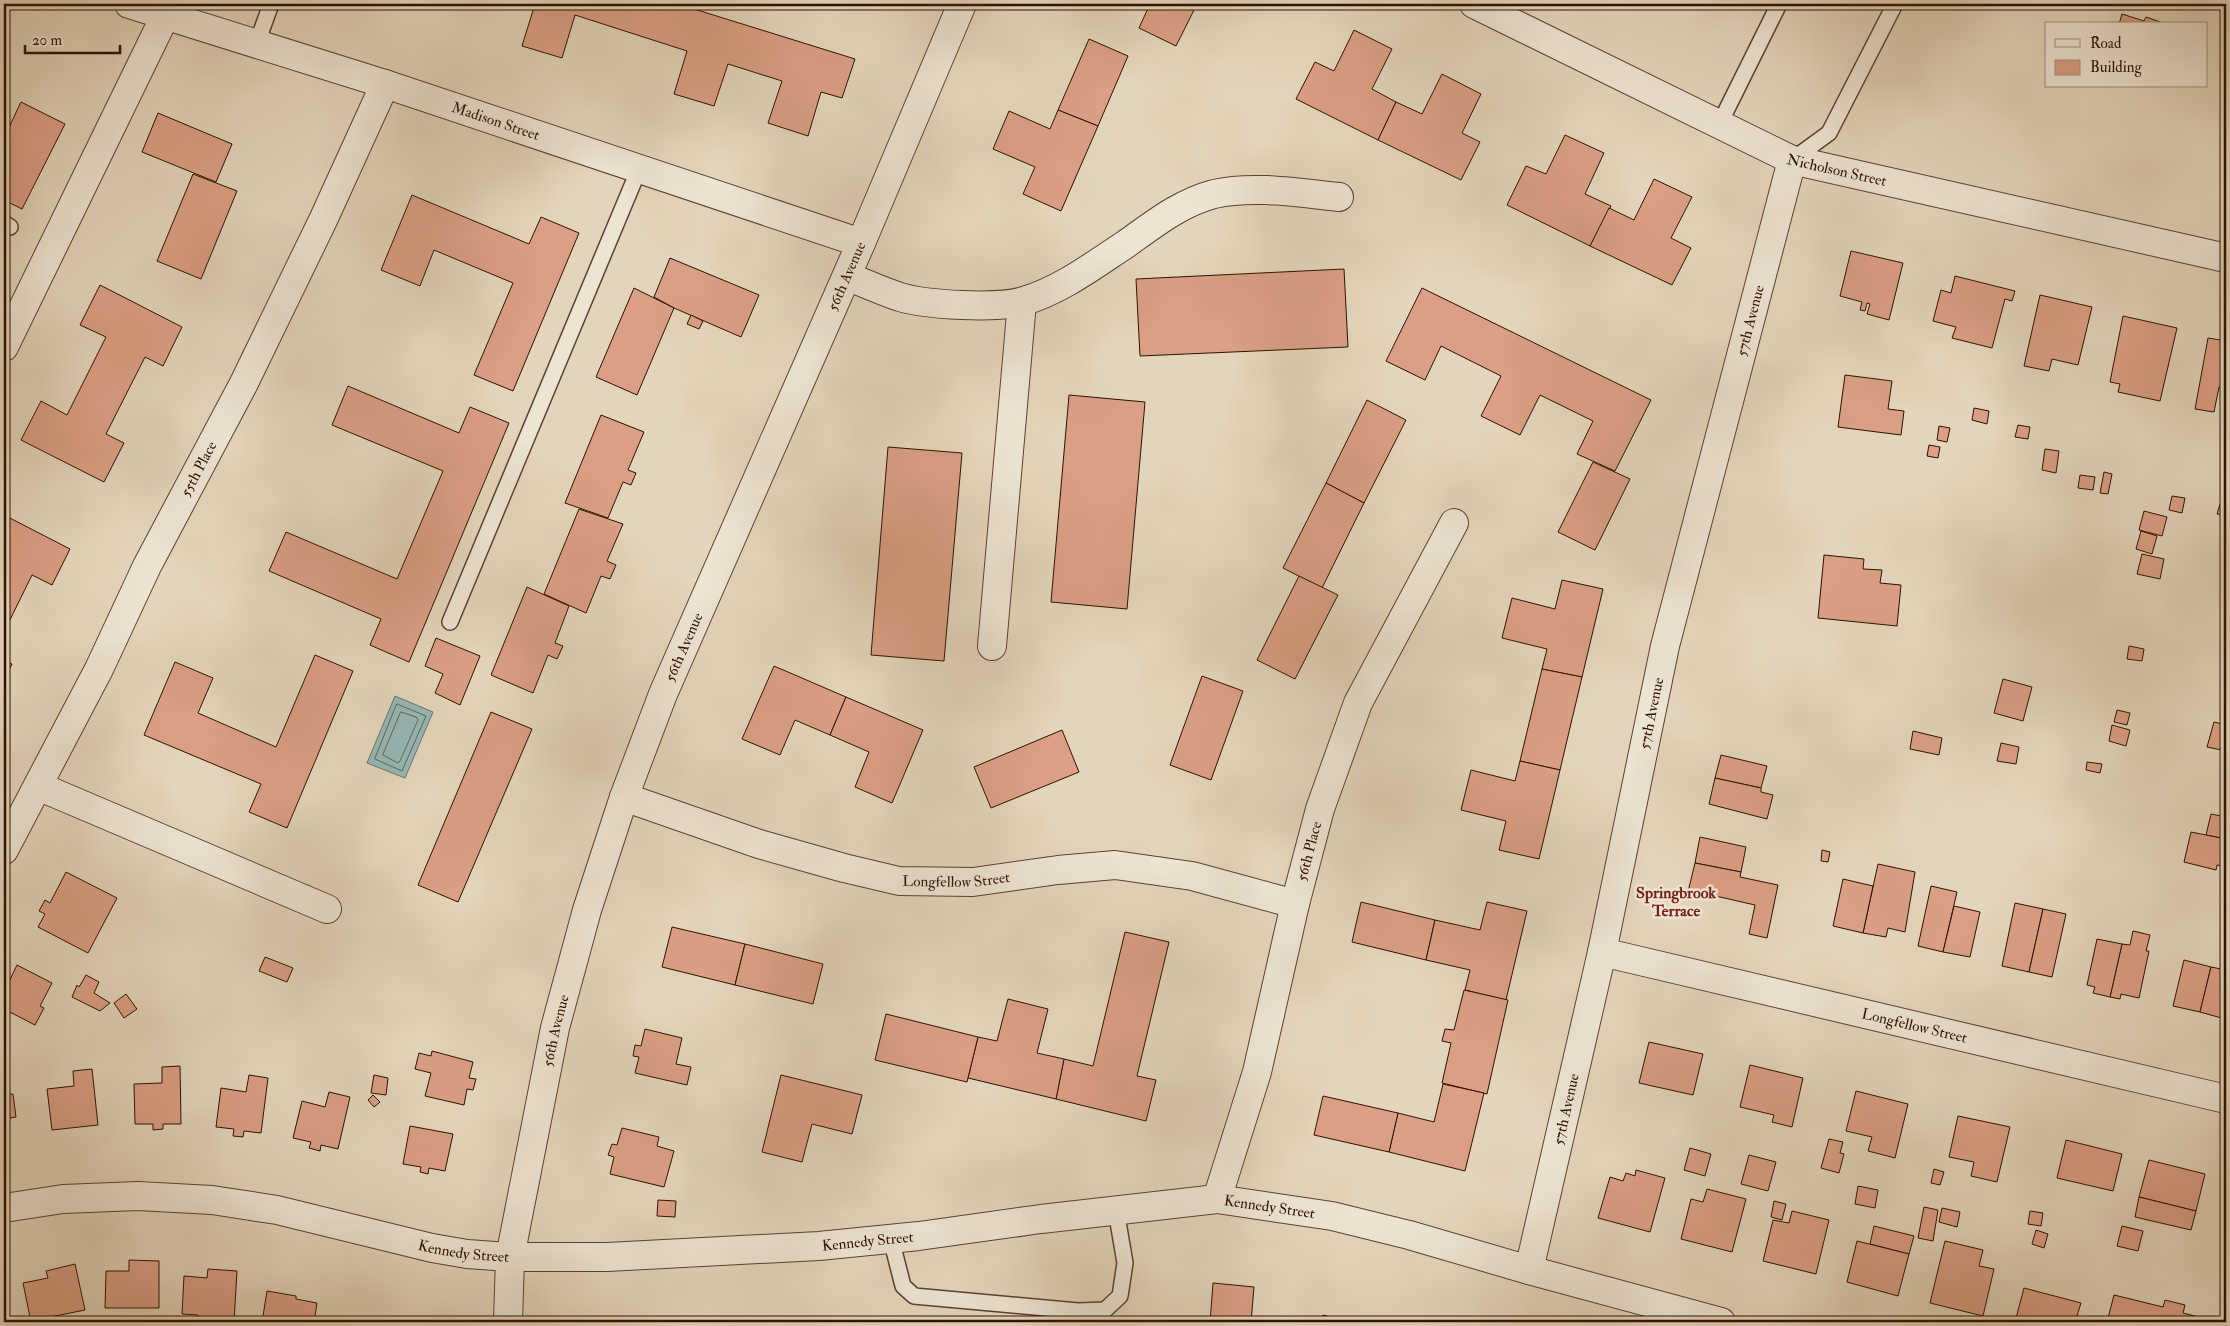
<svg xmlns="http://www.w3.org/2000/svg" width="2230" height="1326" font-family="'IM FELL Double Pica',serif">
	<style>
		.water { fill: #96b8b6; stroke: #6c756e }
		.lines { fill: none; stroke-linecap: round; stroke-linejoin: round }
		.shore { stroke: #62645c; stroke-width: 1 }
		.building { fill: #da9f84; stroke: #2d1101 }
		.lane-casing { stroke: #5a4230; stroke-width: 18 }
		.street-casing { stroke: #5a4230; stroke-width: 30 }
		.lane { stroke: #ede4d3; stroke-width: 15 }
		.street { stroke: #ede4d3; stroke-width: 28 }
		.labels { text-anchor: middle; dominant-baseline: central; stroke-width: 5; stroke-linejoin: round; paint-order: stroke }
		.street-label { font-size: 15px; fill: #2d1101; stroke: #ede4d3 }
		.neighbourhood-label { font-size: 16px; font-weight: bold; fill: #7a1f14; stroke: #ede4d3 }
	</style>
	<rect width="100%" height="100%" fill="#e3d5bb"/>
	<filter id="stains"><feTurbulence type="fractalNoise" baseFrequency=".004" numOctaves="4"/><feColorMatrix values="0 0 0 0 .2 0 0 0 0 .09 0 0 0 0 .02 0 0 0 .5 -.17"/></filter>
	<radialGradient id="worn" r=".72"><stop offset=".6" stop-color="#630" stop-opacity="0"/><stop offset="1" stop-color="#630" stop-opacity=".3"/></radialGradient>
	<polygon class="water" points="395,696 433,712 405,778 367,763"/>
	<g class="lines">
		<g class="shore">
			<polygon points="397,704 426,716 402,771 375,759"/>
			<polygon points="401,712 416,717 418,720 400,761 398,763 383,755"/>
		</g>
	</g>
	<g class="building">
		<polygon points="535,4 678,4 855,59 842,98 821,92 808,136 768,123 782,81 728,64 714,106 674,94 687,51 575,15 562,58 522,46"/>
		<polygon points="1150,4 1197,4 1176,46 1139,28"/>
		<polygon points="2122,14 2144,21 2146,17 2166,24 2119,24"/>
		<polygon points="1354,30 1392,49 1372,89 1396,102 1378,140 1296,99 1315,62 1334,71"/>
		<polygon points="1089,39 1128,56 1098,126 1058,110"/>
		<polygon points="1442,74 1481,94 1462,133 1480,142 1461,180 1378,140 1396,102 1422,114"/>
		<polygon points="21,102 65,124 22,209 4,200 4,138"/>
		<polygon points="1058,110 1098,126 1061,211 1023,194 1035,167 993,149 1009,111 1050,129"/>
		<polygon points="158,113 232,144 216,182 142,152"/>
		<polygon points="1565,135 1604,153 1585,194 1611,206 1590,246 1507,205 1526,166 1546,174"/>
		<polygon points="193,174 237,191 201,279 157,261"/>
		<polygon points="1654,179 1692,197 1671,238 1691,248 1672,285 1590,246 1609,208 1634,220"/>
		<polygon points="412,195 529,244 541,217 579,233 513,391 474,375 513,283 434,250 420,286 381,270"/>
		<polygon points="1851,251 1903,263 1889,320 1867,314 1870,304 1867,303 1865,311 1860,310 1862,302 1840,296"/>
		<polygon points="670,258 759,295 741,337 674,308 654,297"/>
		<polygon points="1344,269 1348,347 1140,356 1136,279"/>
		<polygon points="1955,276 2015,291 2012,301 2005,299 1992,348 1952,338 1956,327 1933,321 1941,290 1951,293"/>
		<polygon points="100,285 182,327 163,366 145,357 106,434 124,443 104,482 21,440 41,401 67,415 106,337 80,325"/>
		<polygon points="634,288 674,308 637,395 596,377"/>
		<polygon points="1422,288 1651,400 1615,471 1577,454 1593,421 1540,395 1520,435 1481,416 1501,376 1441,346 1425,380 1386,361"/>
		<polygon points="2040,295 2092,307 2078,365 2052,359 2049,371 2024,366"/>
		<polygon points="691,315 703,321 699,329 687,324"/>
		<polygon points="2123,316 2177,328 2160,401 2118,392 2120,384 2110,382"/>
		<polygon points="2208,338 2226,341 2226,388 2219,387 2214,412 2195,409"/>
		<polygon points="1845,375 1892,381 1888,409 1904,411 1901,435 1838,427"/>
		<polygon points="348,386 459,433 470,407 509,423 409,662 370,645 381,619 269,571 286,532 397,579 443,471 332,425"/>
		<polygon points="1069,395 1145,402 1127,609 1051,602"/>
		<polygon points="1367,400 1406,420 1364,503 1326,483"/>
		<polygon points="1974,408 1989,411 1987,424 1972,420"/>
		<polygon points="601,415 644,432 628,470 636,473 631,485 623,482 608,518 565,503"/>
		<polygon points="2018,425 2030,427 2028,439 2015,437"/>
		<polygon points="1939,426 1950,428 1947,442 1937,440"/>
		<polygon points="1929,445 1940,447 1938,458 1927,456"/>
		<polygon points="888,447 962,453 944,661 871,655"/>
		<polygon points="2045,449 2059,451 2056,473 2042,470"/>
		<polygon points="1593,462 1630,479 1595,550 1558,532"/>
		<polygon points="2104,472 2112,474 2108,494 2100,493"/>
		<polygon points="2080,475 2095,477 2093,490 2078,488"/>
		<polygon points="1326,483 1364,503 1322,588 1283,568"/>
		<polygon points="2172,496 2185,498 2182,513 2169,510"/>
		<polygon points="2220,504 2226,505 2226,516 2217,514"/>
		<polygon points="579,509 623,524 607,561 616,565 610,579 601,576 586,613 544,594"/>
		<polygon points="2144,511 2167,517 2162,536 2139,530"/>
		<polygon points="4,515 70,549 52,585 32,575 4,632"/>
		<polygon points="2141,531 2157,536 2152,554 2136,549"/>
		<polygon points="2142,554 2164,559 2160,579 2137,574"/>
		<polygon points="1824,555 1864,559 1863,569 1882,570 1880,583 1901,585 1897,626 1818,618"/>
		<polygon points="1299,576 1338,595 1295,679 1257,660"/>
		<polygon points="1562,580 1603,589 1582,677 1542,669 1547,649 1502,638 1512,598 1555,609"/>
		<polygon points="527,587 569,606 555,643 563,646 557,659 548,655 533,693 491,675"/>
		<polygon points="436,638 480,656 460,705 435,693 443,674 425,666"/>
		<polygon points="2129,646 2144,649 2142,661 2127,659"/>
		<polygon points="315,655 353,671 287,828 249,812 261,784 144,735 175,662 213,678 198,713 276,747"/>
		<polygon points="4,660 12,664 4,680"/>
		<polygon points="774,666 846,697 830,735 795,720 780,755 742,739"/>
		<polygon points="1542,669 1582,677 1560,770 1520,761"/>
		<polygon points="1202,676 1243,691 1211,780 1170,765"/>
		<polygon points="2003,679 2032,687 2023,721 1994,713"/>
		<polygon points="846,697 923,730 892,803 855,787 869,752 830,735"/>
		<polygon points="2117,710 2130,713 2127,725 2114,722"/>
		<polygon points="491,712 532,729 458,902 418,885"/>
		<polygon points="2214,722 2226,725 2226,751 2207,747"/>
		<polygon points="2112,725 2130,730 2126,746 2109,741"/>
		<polygon points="1062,730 1079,772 991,808 974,767"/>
		<polygon points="1913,731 1942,738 1939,755 1910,749"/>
		<polygon points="2001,743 2019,747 2016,764 1997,761"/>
		<polygon points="1721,755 1767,766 1761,788 1715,778"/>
		<polygon points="2226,755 2226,780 2221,779"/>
		<polygon points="1520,761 1560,770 1539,859 1499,850 1506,821 1461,810 1471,770 1515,781"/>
		<polygon points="2087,762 2102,764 2100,773 2086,770"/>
		<polygon points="1715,778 1761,788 1761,792 1773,795 1767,819 1709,804"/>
		<polygon points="2211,814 2226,817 2226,839 2206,835"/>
		<polygon points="2191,832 2226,839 2226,867 2217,865 2216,870 2184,862"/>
		<polygon points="1700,837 1746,847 1741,872 1695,863"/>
		<polygon points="1822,850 1830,852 1828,862 1821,861"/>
		<polygon points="1695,863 1741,872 1740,877 1778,885 1767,938 1749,934 1755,905 1698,892 1697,898 1687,896"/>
		<polygon points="1878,864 1915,872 1905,932 1888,928 1886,937 1863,933"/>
		<polygon points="66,872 117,898 88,953 38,927 45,914 39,911 45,900 50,903"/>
		<polygon points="1843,879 1873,886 1863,933 1833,926"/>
		<polygon points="1931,886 1957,892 1943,952 1918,946"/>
		<polygon points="1361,902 1435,920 1426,960 1352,942"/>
		<polygon points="1487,902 1527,911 1506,1000 1465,990 1470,970 1426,960 1435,920 1480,930"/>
		<polygon points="2015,903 2043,909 2029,972 2002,966"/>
		<polygon points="1954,906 1980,912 1970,957 1943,952"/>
		<polygon points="2043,909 2066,914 2052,977 2029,972"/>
		<polygon points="672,927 745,944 735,985 662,967"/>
		<polygon points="2133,931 2150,935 2146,951 2149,951 2139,998 2121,994 2120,999 2110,997 2122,944 2130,945"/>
		<polygon points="1125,932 1169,942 1137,1076 1156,1080 1146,1121 1056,1099 1064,1059 1093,1066"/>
		<polygon points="2097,939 2122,944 2110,997 2093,993 2095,987 2087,985"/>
		<polygon points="745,944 823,964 813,1004 735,985"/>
		<polygon points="265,957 293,968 287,982 259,971"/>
		<polygon points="2184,960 2211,967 2200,1012 2173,1006"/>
		<polygon points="17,965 52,983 40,1006 44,1008 35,1025 4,1009 4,992"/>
		<polygon points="2211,967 2226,970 2225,1019 2200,1012"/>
		<polygon points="86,975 99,982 94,993 110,1003 100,1011 72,997 77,985 79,987"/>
		<polygon points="1464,990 1508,1000 1487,1094 1442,1083 1451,1043 1442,1041 1445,1029 1454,1030"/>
		<polygon points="126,994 137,1009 124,1018 114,1003"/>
		<polygon points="1008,999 1048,1009 1037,1053 1064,1059 1056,1099 968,1078 978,1037 997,1041"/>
		<polygon points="886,1014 978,1037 967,1082 875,1060"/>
		<polygon points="645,1029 682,1038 676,1064 691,1067 687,1085 635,1073 639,1057 633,1056 635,1045 641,1046"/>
		<polygon points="1649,1042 1703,1054 1693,1095 1639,1083"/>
		<polygon points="432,1051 473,1062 469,1078 476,1079 473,1090 467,1089 464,1105 425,1096 431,1073 415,1069 419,1053 431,1056"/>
		<polygon points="1750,1065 1803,1078 1792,1127 1772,1122 1774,1115 1740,1107"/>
		<polygon points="180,1066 181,1124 163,1124 163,1129 153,1130 153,1124 135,1124 134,1084 162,1083 162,1067"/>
		<polygon points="92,1069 98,1125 52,1130 47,1089 74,1086 73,1071"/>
		<polygon points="249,1075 268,1078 261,1133 244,1131 243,1137 233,1136 234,1129 216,1127 221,1088 246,1092"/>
		<polygon points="374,1075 388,1078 386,1095 371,1093"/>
		<polygon points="781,1075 862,1095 852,1134 812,1124 802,1162 762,1152"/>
		<polygon points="1443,1084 1484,1093 1465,1171 1389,1152 1398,1113 1434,1122"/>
		<polygon points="1856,1091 1908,1104 1895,1158 1868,1151 1872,1137 1846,1131"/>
		<polygon points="329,1092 350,1097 338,1149 321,1145 320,1151 309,1148 311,1142 293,1138 302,1101 325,1107"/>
		<polygon points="13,1094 16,1117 4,1119 4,1095"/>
		<polygon points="373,1095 380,1102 374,1107 368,1100"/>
		<polygon points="1323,1096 1398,1113 1389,1152 1314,1135"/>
		<polygon points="1958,1116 2010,1127 1997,1182 1971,1176 1974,1162 1949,1157"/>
		<polygon points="410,1126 453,1134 445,1171 429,1168 428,1174 420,1172 421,1167 403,1164"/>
		<polygon points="622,1128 659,1137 657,1146 674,1151 664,1187 610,1174 614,1157 608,1155 612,1144 617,1145"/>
		<polygon points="1829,1139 1843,1142 1840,1153 1844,1154 1839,1173 1821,1168"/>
		<polygon points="2066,1140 2122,1154 2113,1191 2057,1178"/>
		<polygon points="1690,1148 1711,1154 1705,1176 1684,1170"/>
		<polygon points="1749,1155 1776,1162 1768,1191 1741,1184"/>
		<polygon points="2149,1160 2205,1174 2196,1211 2139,1197"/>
		<polygon points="1934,1169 1944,1172 1940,1185 1931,1183"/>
		<polygon points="1636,1170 1665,1178 1650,1232 1598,1218 1610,1177 1623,1181 1626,1173 1635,1176"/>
		<polygon points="1858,1186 1878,1190 1875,1208 1855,1204"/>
		<polygon points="1707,1189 1746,1199 1732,1252 1681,1239 1691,1199 1703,1202"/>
		<polygon points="2139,1197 2196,1211 2191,1230 2135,1217"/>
		<polygon points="658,1200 676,1201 675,1217 657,1216"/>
		<polygon points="1774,1201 1786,1204 1782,1220 1771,1217"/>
		<polygon points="1924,1207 1938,1210 1933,1241 1918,1238"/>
		<polygon points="1942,1208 1960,1212 1957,1227 1939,1222"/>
		<polygon points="1792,1211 1829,1220 1816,1274 1763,1261 1773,1220 1789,1223"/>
		<polygon points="2030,1211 2043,1213 2041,1226 2028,1224"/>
		<polygon points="1874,1226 1914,1236 1909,1254 1870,1244"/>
		<polygon points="2122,1226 2143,1231 2138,1251 2117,1246"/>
		<polygon points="2036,1230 2048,1234 2044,1248 2032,1244"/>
		<polygon points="1857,1241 1909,1254 1898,1296 1847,1282"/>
		<polygon points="1945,1241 1983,1250 1979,1266 1994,1269 1983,1316 1930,1303"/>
		<polygon points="129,1260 159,1261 159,1308 105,1308 106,1271 129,1271"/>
		<polygon points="75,1264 85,1310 45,1318 46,1322 31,1322 23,1283 48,1278 46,1271"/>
		<polygon points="208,1269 237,1271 234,1322 198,1322 198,1315 182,1314 184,1276 207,1278"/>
		<polygon points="1213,1283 1254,1287 1251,1322 1210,1322"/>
		<polygon points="2024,1288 2081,1303 2075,1322 2015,1322"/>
		<polygon points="267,1291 296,1296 296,1299 317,1303 314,1322 262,1322"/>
		<polygon points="2114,1295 2163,1307 2165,1300 2185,1305 2183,1313 2199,1317 2198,1322 2107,1322"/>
		<polygon points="1323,1315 1350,1322 1321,1322"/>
	</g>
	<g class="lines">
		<g class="lane-casing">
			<g id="lane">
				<polyline points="257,43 271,4"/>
				<polyline points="1719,125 1779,4"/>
				<polyline points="1792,160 1829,133 1895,4"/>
				<polyline points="4,223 10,227"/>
				<polyline points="450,622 639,169"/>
				<polyline points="891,1239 903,1286 914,1296 1078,1311 1105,1310 1120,1296 1125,1263 1116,1210"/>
			</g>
		</g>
		<g class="street-casing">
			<g id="street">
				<path id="s1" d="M129,4l256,80 476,159"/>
				<path id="s2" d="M1474,4l318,156 434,98"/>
				<path d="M847,276c17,7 35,15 53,21 26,8 97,12 124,4 37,-11 70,-36 102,-57 28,-20 54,-41 88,-50 39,-9 86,-1 125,3"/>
				<polyline points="4,347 165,16"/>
				<polyline points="992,646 1022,302"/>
				<polyline points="38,786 327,909"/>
				<path id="s3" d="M624,797l135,47 85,24 55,13 74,1 85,-12 57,-5 77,11 103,28"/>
				<path id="s4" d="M4,850l95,-181 48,-103 97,-183 80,-165 61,-134"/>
				<path id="s5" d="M1602,952l624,147"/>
				<path id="s6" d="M1217,1199l40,-127 38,-168 25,-95 38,-106 96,-180"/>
				<path id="s7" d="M4,1208l59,-9 75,-3 74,4 65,10 155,38 35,6 43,3h97l212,-11 100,-10 122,-17 176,-20 115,17 77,19 120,35 192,52"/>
				<path id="s8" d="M1529,1270l73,-318 63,-306 127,-486"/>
				<path id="s9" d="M508,1322l2,-65 45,-229 32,-118 37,-113 39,-103 198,-451 101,-239"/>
			</g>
		</g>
		<use href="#lane" class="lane"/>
		<use href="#street" class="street"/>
	</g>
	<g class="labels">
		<g class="street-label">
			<text stroke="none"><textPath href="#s1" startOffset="385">Madison Street</textPath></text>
			<text stroke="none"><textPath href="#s2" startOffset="400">Nicholson Street</textPath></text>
			<text stroke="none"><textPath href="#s9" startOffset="1106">56th Avenue</textPath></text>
			<text stroke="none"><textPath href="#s8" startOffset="975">57th Avenue</textPath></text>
			<text stroke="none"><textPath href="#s4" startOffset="428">55th Place</textPath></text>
			<text stroke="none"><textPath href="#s9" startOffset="701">56th Avenue</textPath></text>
			<text stroke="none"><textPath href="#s8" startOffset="570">57th Avenue</textPath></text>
			<text stroke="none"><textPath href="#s6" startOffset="360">56th Place</textPath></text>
			<text stroke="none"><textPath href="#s3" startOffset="345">Longfellow Street</textPath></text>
			<text stroke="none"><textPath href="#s5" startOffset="321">Longfellow Street</textPath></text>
			<text stroke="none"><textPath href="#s9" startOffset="296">56th Avenue</textPath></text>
			<text stroke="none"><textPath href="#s8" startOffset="165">57th Avenue</textPath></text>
			<text stroke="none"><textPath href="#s7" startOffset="1276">Kennedy Street</textPath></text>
			<text stroke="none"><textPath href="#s7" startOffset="871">Kennedy Street</textPath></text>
			<text stroke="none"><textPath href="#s7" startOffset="466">Kennedy Street</textPath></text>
		</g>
		<g class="neighbourhood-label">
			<text x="1676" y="893">Springbrook<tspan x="1676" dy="18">Terrace</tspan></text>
		</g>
	</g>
	<rect width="2230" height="1326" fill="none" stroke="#e3d5bb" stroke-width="20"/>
	<rect x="5" y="5" width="2220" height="1316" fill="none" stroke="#2d1101" stroke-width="2.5"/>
	<rect x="10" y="10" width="2210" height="1306" fill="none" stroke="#2d1101"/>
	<rect x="2045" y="22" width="162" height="65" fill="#ede4d3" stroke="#a0907f"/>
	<rect x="2055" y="39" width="25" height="8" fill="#ede4d3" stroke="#a0907f"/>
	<text x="2090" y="48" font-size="15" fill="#2d1101">Road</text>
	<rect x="2055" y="60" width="25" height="15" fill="#da9f84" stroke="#a0907f"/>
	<text x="2090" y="72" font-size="15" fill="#2d1101">Building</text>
	<path d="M25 45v8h95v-8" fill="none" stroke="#2d1101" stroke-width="2.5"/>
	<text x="32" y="45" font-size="15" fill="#2d1101" stroke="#ede4d3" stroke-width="4" paint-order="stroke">20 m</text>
	<rect width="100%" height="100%" filter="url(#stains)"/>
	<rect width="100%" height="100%" fill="url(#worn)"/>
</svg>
